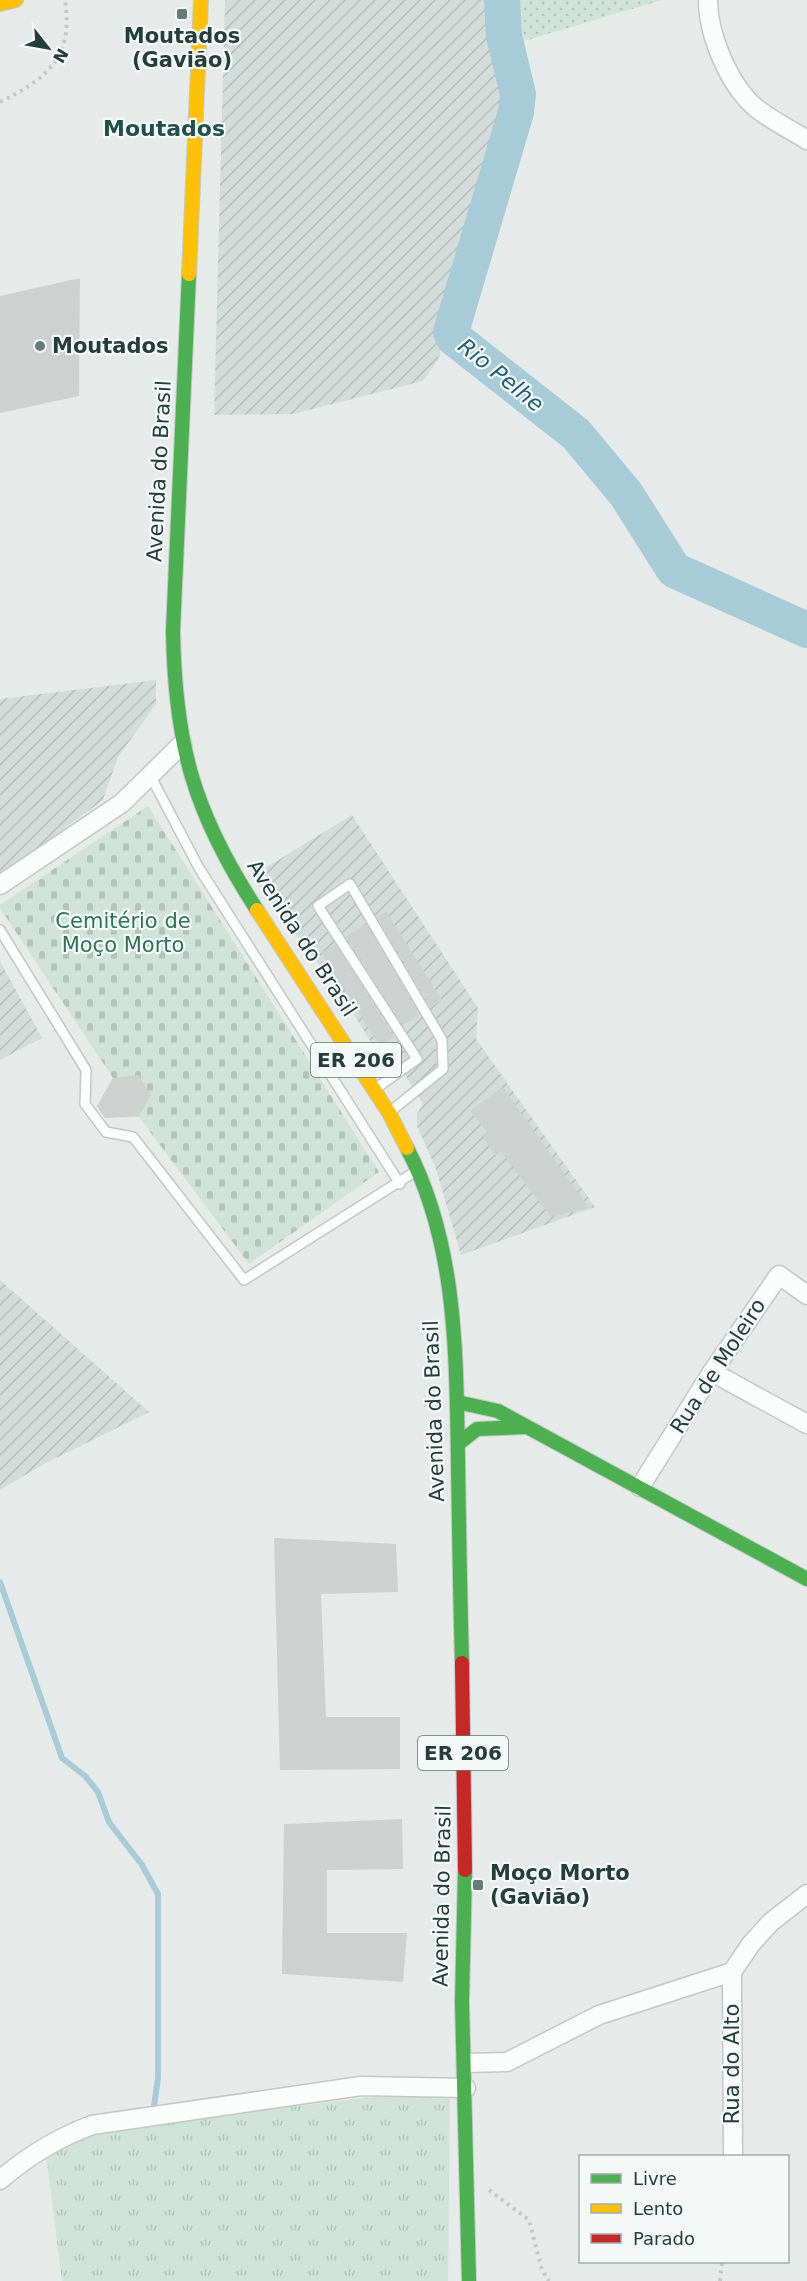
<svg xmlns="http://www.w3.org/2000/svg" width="807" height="2281" font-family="'DejaVu Sans',sans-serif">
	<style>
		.industrial { fill: url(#industrial-furrows) }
		.grass { fill: url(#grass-tufts) }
		.cemetery { fill: url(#cemetery-stones) }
		.park { fill: url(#park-dots) }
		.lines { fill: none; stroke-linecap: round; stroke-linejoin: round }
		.stream { stroke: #a8cbd8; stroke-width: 6 }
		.river { stroke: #a8cbd8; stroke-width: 36 }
		.building { fill: #cdd2d1 }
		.lane-casing { stroke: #c3c8c6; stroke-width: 12 }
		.street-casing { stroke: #c3c8c6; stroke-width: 21 }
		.fast-casing { stroke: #c1c9c7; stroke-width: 16 }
		.slow-casing { stroke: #c1c9c7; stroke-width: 16 }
		.jam-casing { stroke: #c1c9c7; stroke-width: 16 }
		.path { stroke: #c2cac9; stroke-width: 4; stroke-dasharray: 3 4.5; stroke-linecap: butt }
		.lane { stroke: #fbfcfc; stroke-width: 9 }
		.street { stroke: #fbfcfc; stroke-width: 18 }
		.fast { stroke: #4caf50; stroke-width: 14 }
		.slow { stroke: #ffc107; stroke-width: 14 }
		.jam { stroke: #c62828; stroke-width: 14 }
		.poi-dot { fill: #687b78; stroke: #f4f9f8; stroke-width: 2 }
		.labels { text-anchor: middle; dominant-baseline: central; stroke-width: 4.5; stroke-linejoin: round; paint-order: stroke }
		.shield { fill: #f4f9f8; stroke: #627674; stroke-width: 1.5 }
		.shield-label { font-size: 20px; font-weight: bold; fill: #243e3b }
		.poi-label { font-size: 21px; font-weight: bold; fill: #243e3b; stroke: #f4f9f8; text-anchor: start }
		.street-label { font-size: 21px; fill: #243e3b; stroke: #f4f9f8 }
		.park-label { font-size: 21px; fill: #2f7453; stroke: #f4f9f8 }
		.neighbourhood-label { font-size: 22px; font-weight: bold; fill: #20504b; stroke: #f4f9f8 }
		.water-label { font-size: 22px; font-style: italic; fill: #1f5e79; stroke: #f4f9f8 }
	</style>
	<defs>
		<pattern id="industrial-furrows" width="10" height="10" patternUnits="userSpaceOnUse" patternTransform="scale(1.5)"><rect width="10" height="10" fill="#d4dcd9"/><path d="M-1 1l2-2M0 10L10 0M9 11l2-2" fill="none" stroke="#b6bebb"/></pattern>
		<pattern id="grass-tufts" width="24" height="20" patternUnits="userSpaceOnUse" patternTransform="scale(1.5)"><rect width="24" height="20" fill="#d0e3d8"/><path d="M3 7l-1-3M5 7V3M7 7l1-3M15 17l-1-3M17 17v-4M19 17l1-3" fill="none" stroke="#b2c4ba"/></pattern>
		<pattern id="cemetery-stones" width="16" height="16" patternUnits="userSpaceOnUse" patternTransform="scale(1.5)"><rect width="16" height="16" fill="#d0e3d8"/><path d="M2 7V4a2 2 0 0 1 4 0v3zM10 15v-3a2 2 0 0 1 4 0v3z" fill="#b2c4ba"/></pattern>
		<pattern id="park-dots" width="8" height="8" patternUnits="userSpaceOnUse" patternTransform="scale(1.5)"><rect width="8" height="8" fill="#d0e3d8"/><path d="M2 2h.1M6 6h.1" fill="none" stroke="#b2c4ba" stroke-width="1.8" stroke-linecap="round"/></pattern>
	</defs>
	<rect width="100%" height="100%" fill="#e6ebe9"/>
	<g class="industrial">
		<polygon points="225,0 486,0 490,38 508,112 438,360 423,381 293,414 214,415"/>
		<polygon points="156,680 156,704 118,757 103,800 19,862 0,872 0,699"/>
		<polygon points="352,815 478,1008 476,1039 595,1207 461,1255 436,1169 417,1126 417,1114 423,1104 397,1062 381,1058 338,990 252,876"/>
		<polygon points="0,961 42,1038 0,1060"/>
		<polygon points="0,1280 149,1412 44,1464 0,1490"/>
	</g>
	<polygon class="grass" points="438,2092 450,2100 448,2281 62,2281 46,2154 90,2131 373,2097"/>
	<polygon class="cemetery" points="148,806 379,1172 249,1264 139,1117 105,1118 97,1106 113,1078 0,908 0,905"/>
	<polygon class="park" points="492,0 662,0 497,49"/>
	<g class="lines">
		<polyline class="stream" points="0,1582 62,1758 85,1776 98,1792 109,1822 142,1865 158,1894 158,2078 154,2106"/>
		<polyline class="river" points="502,0 504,36 518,94 516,112 451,332 454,338 576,434 626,494 674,570 807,630"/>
	</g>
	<g class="building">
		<polygon points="80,278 79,396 0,413 0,296"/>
		<polygon points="386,911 442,1000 431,1007 377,917"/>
		<polygon points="366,924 419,1014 403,1025 346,937"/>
		<polygon points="335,944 391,1032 393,1038 380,1046 321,953"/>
		<polygon points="138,1075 151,1095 139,1116 105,1118 97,1106 113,1078"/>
		<polygon points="503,1087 589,1208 551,1217 500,1151 495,1155 483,1137 487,1132 470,1111"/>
		<polygon points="274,1538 396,1544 398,1592 321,1594 326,1717 400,1717 400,1769 280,1770"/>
		<polygon points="402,1819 403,1869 327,1870 327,1933 407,1933 403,1982 282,1974 284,1824"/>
	</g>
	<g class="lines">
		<g class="lane-casing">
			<g id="lane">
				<polyline points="150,775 199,868 400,1184"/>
				<polyline points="0,930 86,1070 85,1104 106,1132 133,1137 244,1280 416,1171"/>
				<polyline points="375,1089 417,1059 318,906 350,884 442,1040 443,1069 391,1111"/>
			</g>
		</g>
		<g class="street-casing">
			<g id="street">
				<path d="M708,0c0,35 21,85 48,108 15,12 35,22 51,32"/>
				<polyline points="0,885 122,803 182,744"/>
				<polyline points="712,1372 807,1424"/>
				<polyline points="640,1487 712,1372 779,1275 807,1295"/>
				<polyline points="732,1972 733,2156"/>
				<polyline points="466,2063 507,2062 599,2015 732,1972 751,1944 771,1922 807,1894"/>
				<path d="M0,2180c29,-25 57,-42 92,-55l269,-39 105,2"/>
			</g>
		</g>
		<g class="fast-casing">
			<g id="fast">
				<path d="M189,274l-16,357c2,115 21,182 84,279"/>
				<path d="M407,1148c50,96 49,205 51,311 1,68 2,136 4,204"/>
				<polyline points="457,1402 498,1411 807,1579"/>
				<polyline points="458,1444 477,1429 525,1427"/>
				<polyline points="465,1870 462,2002 469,2281"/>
			</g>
		</g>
		<g class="slow-casing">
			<g id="slow">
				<polyline points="0,4 16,0"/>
				<polyline points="189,274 201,0"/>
				<polyline points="257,910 389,1113 407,1148"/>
			</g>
		</g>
		<g class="jam-casing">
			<polyline id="jam" points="462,1663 465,1870"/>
		</g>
		<g class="path">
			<path d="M0,102c47,-23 74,-45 65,-102"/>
			<polyline points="489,2190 529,2220 542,2270 549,2281"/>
			<polyline points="720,2281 722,2262"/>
		</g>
		<use href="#lane" class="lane"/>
		<use href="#street" class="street"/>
		<use href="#fast" class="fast"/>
		<use href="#slow" class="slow"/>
		<use href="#jam" class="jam"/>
	</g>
	<g class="poi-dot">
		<rect x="176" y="8" width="12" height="12" rx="3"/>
		<circle cx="40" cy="346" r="6"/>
		<rect x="472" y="1879" width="12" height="12" rx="3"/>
	</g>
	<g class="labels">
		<g class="shield">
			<rect x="311" y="1043" width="90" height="34" rx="4.5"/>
			<rect x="418" y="1736" width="90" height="34" rx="4.5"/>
		</g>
		<g class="shield-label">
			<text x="356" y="1060">ER 206</text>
			<text x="463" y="1753">ER 206</text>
		</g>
		<g class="poi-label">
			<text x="182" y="36" text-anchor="middle">Moutados<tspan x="182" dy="24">(Gavião)</tspan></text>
			<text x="52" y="346">Moutados</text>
			<text x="490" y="1873">Moço Morto<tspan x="490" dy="24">(Gavião)</tspan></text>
		</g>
		<g class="street-label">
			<text transform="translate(159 471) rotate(-87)">Avenida do Brasil</text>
			<text transform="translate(302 938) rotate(57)">Avenida do Brasil</text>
			<text transform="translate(718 1366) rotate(-57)">Rua de Moleiro</text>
			<text transform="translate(434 1411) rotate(-92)">Avenida do Brasil</text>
			<text transform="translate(442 1896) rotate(-89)">Avenida do Brasil</text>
			<text transform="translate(732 2064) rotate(-90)">Rua do Alto</text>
		</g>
		<g class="park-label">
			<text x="123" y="921">Cemitério de<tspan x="123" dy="24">Moço Morto</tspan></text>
		</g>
		<g class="neighbourhood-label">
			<text x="164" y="128">Moutados</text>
		</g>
		<g class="water-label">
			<text transform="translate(501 375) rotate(39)">Rio Pelhe</text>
		</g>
	</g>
	<rect x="579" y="2155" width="210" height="108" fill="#f4f9f8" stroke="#a1aeac" stroke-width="1.5"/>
	<rect x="591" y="2174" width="30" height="9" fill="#4caf50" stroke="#a1aeac" stroke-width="1.5"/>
	<text x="633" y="2185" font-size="18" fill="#243e3b">Livre</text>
	<rect x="591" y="2204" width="30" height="9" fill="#ffc107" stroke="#a1aeac" stroke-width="1.5"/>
	<text x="633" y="2215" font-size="18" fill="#243e3b">Lento</text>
	<rect x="591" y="2234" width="30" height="9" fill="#c62828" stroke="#a1aeac" stroke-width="1.5"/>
	<text x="633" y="2245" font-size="18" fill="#243e3b">Parado</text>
	<g transform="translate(48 48) rotate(121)" stroke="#f4f9f8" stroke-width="4.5" paint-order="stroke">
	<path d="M0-4.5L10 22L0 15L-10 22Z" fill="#243e3b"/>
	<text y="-9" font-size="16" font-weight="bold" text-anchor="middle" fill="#243e3b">N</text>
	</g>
</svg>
